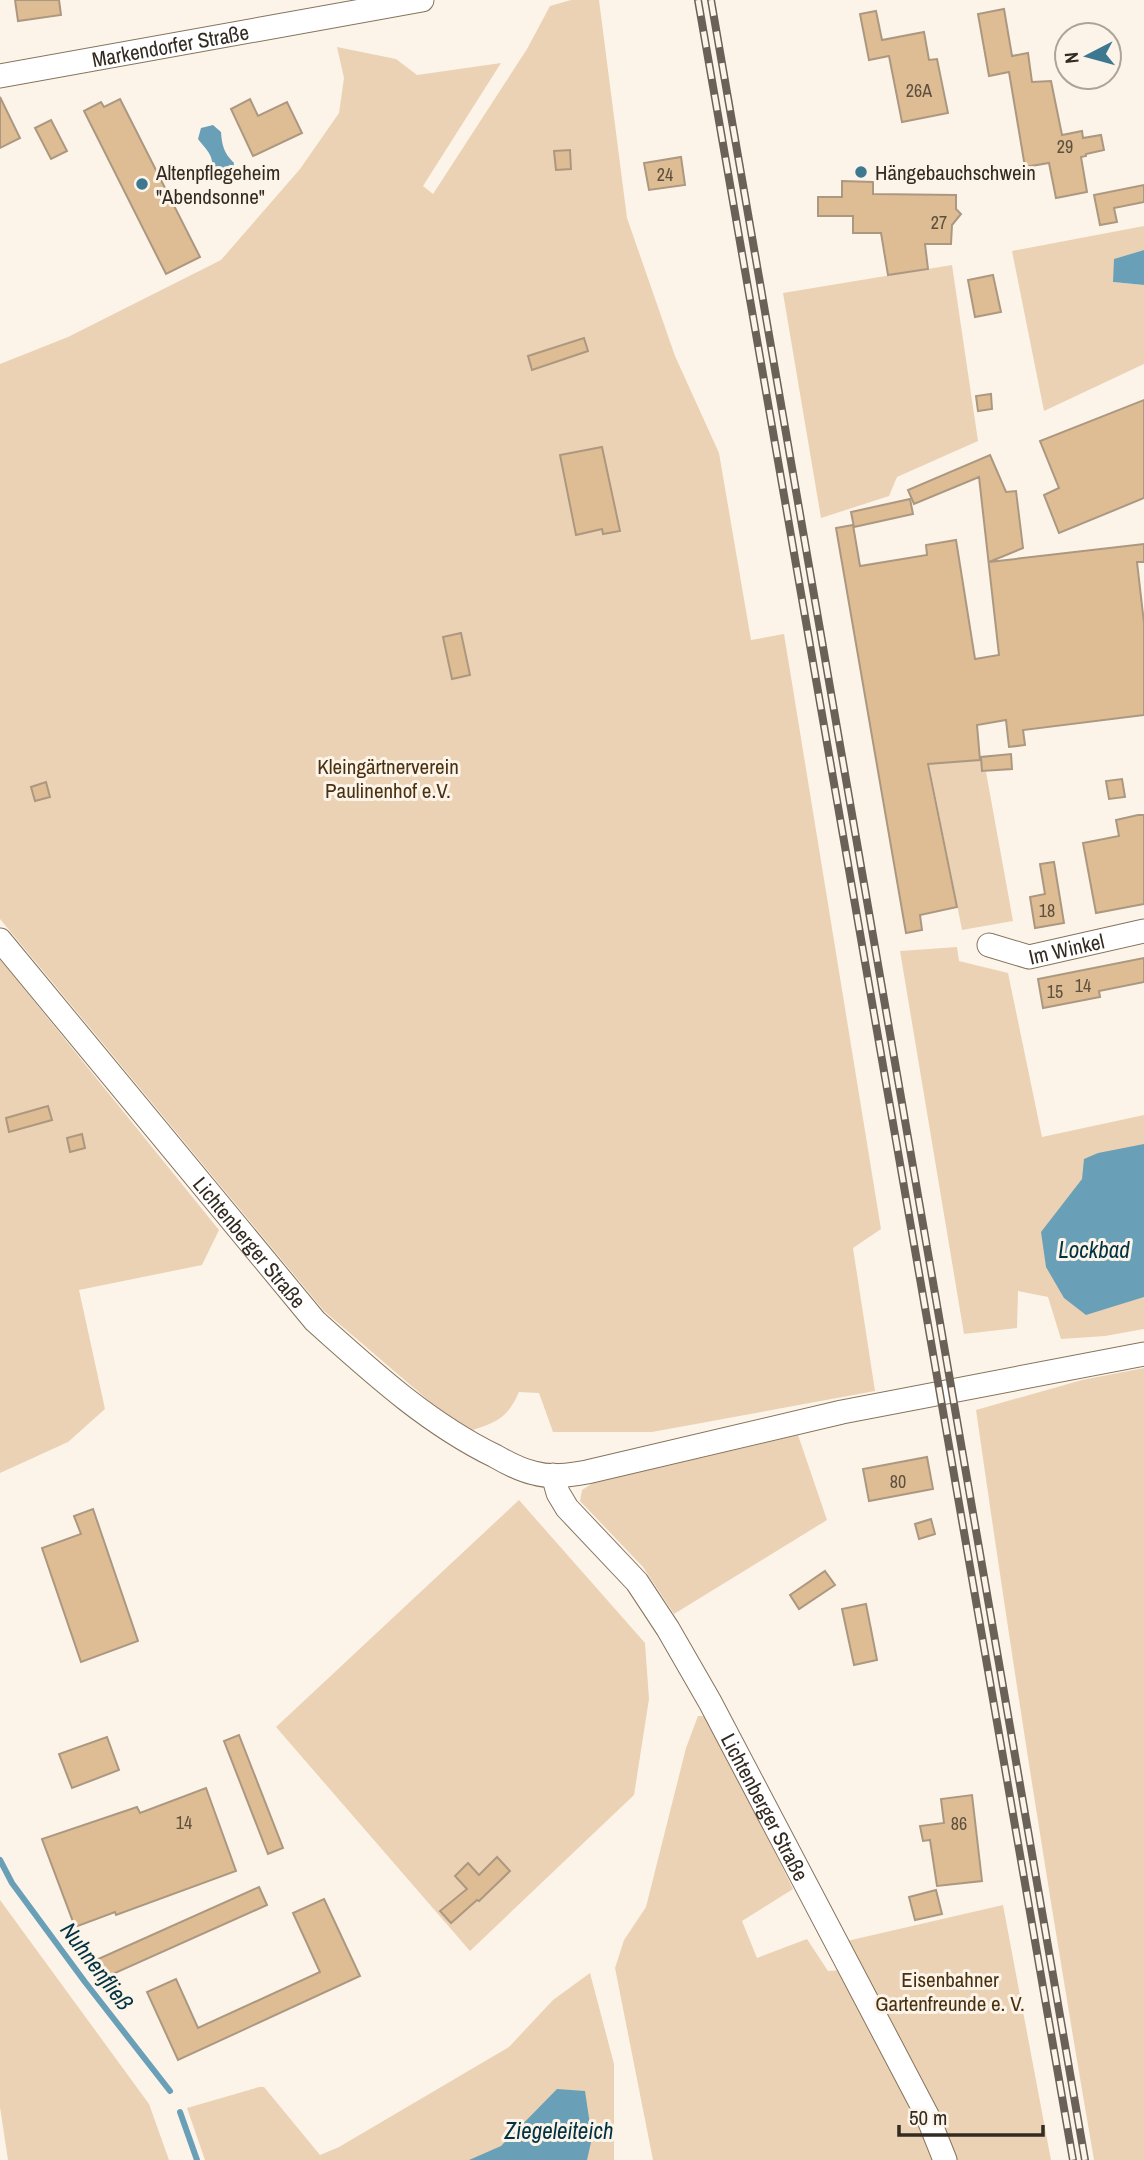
<svg xmlns="http://www.w3.org/2000/svg" width="1144" height="2160" font-family="'Archivo Narrow',sans-serif">
	<style>
		.green { fill: #ebd2b4 }
		.water { fill: #6aa0b7 }
		.lines { fill: none; stroke-linecap: round; stroke-linejoin: round }
		.stream { stroke: #6aa0b7; stroke-width: 6 }
		.building { fill: #debd94; stroke: #ac9880; stroke-width: 2 }
		.minor-casing { stroke: #86735c; stroke-width: 25 }
		.minor { stroke: #fff; stroke-width: 23 }
		.rail-casing { stroke: #6a6258; stroke-width: 8 }
		.rail { stroke: #fcf4e9; stroke-width: 5; stroke-dasharray: 16; stroke-linecap: butt }
		.poi-dot { fill: #3d7890; stroke: #fcf4e9; stroke-width: 2.5 }
		.labels { text-anchor: middle; dominant-baseline: central; stroke-width: 6; stroke-linejoin: round; paint-order: stroke }
		.number-label { font-size: 18px; fill: #5e503e }
		.street-label { font-size: 21px; fill: #332b21; stroke: #fcf4e9 }
		.poi-label { font-size: 21px; fill: #332b21; stroke: #fcf4e9; text-anchor: start }
		.park-label { font-size: 21px; fill: #493110; stroke: #fcf4e9 }
		.water-label { font-size: 23px; font-style: italic; fill: #003243; stroke: #fcf4e9 }
	</style>
	<rect width="100%" height="100%" fill="#fcf4e9"/>
	<g class="green">
		<path d="M571,0h28l28,218 48,138 44,97 32,187 33,-6 97,595 -28,19 22,143 -223,41h-99l-14,-39 -20,-1c-11,25 -21,30 -46,38l-24,-12 -125,-107 -324,-392v-555l68,-27 153,-77 79,-91 39,-56 5,-35 -7,-31 59,12 21,16 84,-12 -78,123 10,8 94,-145 23,-43z"/>
		<polygon points="1144,226 1144,250 1115,259 1113,282 1144,285 1144,364 1044,411 1012,251"/>
		<polygon points="952,265 978,441 897,477 889,496 821,518 783,293"/>
		<polygon points="981,760 982,772 986,772 1013,921 962,930 929,763"/>
		<polygon points="957,947 959,961 1008,973 1042,1137 1144,1115 1144,1329 1105,1336 1061,1339 1048,1297 1018,1291 1017,1328 964,1334 900,951"/>
		<polygon points="0,959 219,1230 202,1265 79,1290 105,1409 68,1442 0,1473"/>
		<path d="M1144,1368v792h-50c-43,-249 -82,-499 -118,-750l106,-30z"/>
		<polygon points="798,1435 827,1520 674,1614 643,1567 580,1501 582,1490 593,1483"/>
		<polygon points="519,1500 645,1643 649,1699 634,1795 470,1951 276,1727"/>
		<polygon points="698,1716 708,1716 793,1889 742,1921 757,1958 807,1939 828,1971 841,1970 908,2101 932,2160 653,2160 615,1968 624,1940 646,1907 686,1748"/>
		<polygon points="0,1900 149,2104 169,2160 8,2160 0,2107"/>
		<polygon points="1003,1905 1051,2160 956,2160 949,2138 847,1941"/>
		<polygon points="590,1973 614,2064 614,2160 205,2160 187,2108 259,2087 264,2087 320,2155 339,2147 509,2047 553,2000"/>
	</g>
	<g class="water">
		<path d="M213,125l8,7c1,14 3,21 13,31l-1,10 -11,6 -9,-6c0,-19 -4,-20 -15,-34l3,-11z"/>
		<polygon points="1144,250 1144,285 1113,282 1114,259"/>
		<polygon points="1144,1144 1144,1297 1086,1315 1064,1298 1046,1267 1041,1232 1082,1179 1084,1159 1098,1153"/>
		<polygon points="557,2089 585,2091 592,2138 587,2160 469,2160 501,2146"/>
	</g>
	<g class="lines">
		<g class="stream">
			<polyline points="0,1860 12,1883 85,1982 170,2091"/>
			<polyline points="180,2112 197,2160"/>
		</g>
	</g>
	<g class="building">
		<polygon points="15,0 59,0 61,15 18,21"/>
		<polygon points="1004,9 1012,56 1028,53 1032,82 1051,81 1062,135 1082,131 1083,138 1101,135 1104,150 1086,154 1086,156 1081,157 1087,192 1056,198 1049,163 1025,167 1009,72 989,76 978,14"/>
		<polygon points="876,11 882,40 924,32 929,60 937,59 948,113 902,122 889,56 869,60 860,14"/>
		<polygon points="0,97 20,138 0,148"/>
		<polygon points="120,99 200,257 166,274 84,111 101,102 104,107"/>
		<polygon points="250,99 258,116 287,102 302,133 253,156 231,109"/>
		<polygon points="51,120 67,151 51,159 35,128"/>
		<polygon points="570,150 571,169 556,170 554,151"/>
		<polygon points="681,157 685,185 649,190 644,163"/>
		<polygon points="842,181 873,182 873,194 956,195 956,209 961,214 952,225 951,244 925,244 928,269 888,275 881,233 853,233 853,216 818,216 818,197 842,197"/>
		<polygon points="1144,185 1144,202 1114,208 1117,222 1100,225 1094,195"/>
		<polygon points="993,275 1001,312 975,317 968,280"/>
		<polygon points="584,338 588,351 532,370 528,356"/>
		<polygon points="991,394 992,409 978,411 976,396"/>
		<polygon points="1144,400 1144,498 1059,533 1044,495 1059,488 1040,441"/>
		<polygon points="602,447 620,531 603,534 602,529 576,535 560,455"/>
		<polygon points="990,455 1006,492 1016,491 1023,548 989,562 1144,544 1144,562 1137,562 1144,623 1144,715 1023,730 1025,745 1009,747 1006,720 977,725 980,760 928,764 957,907 920,915 922,930 906,933 836,528 853,525 860,566 927,555 926,545 956,540 975,659 999,655 979,477 914,504 908,490"/>
		<polygon points="910,499 913,514 854,527 851,512"/>
		<polygon points="461,633 470,675 452,679 443,637"/>
		<polygon points="1011,754 1012,769 982,771 981,757"/>
		<polygon points="1122,779 1125,797 1109,799 1106,781"/>
		<polygon points="46,782 50,797 35,801 31,787"/>
		<polygon points="1138,815 1144,815 1144,904 1096,913 1083,843 1119,836 1116,820"/>
		<polygon points="1054,862 1064,923 1035,928 1030,897 1045,894 1040,864"/>
		<polygon points="1144,958 1144,982 1099,991 1100,997 1043,1008 1038,979"/>
		<polygon points="48,1106 52,1120 9,1132 6,1118"/>
		<polygon points="82,1134 85,1148 70,1152 67,1138"/>
		<polygon points="927,1457 933,1489 869,1501 863,1469"/>
		<polygon points="93,1509 138,1641 81,1662 42,1548 81,1534 74,1516"/>
		<polygon points="931,1519 935,1534 919,1539 915,1524"/>
		<polygon points="825,1571 835,1585 799,1609 790,1595"/>
		<polygon points="866,1604 877,1660 854,1665 842,1609"/>
		<polygon points="239,1735 283,1848 268,1854 224,1741"/>
		<polygon points="107,1737 119,1770 72,1788 59,1754"/>
		<polygon points="206,1788 236,1871 116,1915 115,1912 75,1927 42,1839 137,1807 140,1813"/>
		<polygon points="972,1795 982,1881 937,1886 930,1840 923,1841 920,1826 944,1823 941,1799"/>
		<polygon points="497,1857 510,1871 479,1901 477,1900 451,1923 440,1911 467,1889 455,1876 468,1863 479,1875"/>
		<polygon points="259,1887 267,1905 104,1978 96,1960"/>
		<polygon points="936,1890 942,1914 915,1920 909,1897"/>
		<polygon points="324,1899 360,1976 178,2060 147,1992 176,1979 198,2028 320,1972 293,1913"/>
	</g>
	<g class="lines">
		<g class="minor-casing">
			<g id="minor">
				<path id="s1" d="M0,76l422,-76"/>
				<path id="s2" d="M0,940l315,381c56,50 112,102 180,135 12,7 25,14 39,17 17,5 36,2 53,-1l255,-60 302,-58"/>
				<path id="s3" d="M989,945l40,12 115,-26"/>
				<path id="s4" d="M553,1475l5,18 9,15 70,74 31,47 42,73 217,413 18,45"/>
			</g>
		</g>
		<use href="#minor" class="minor"/>
		<g class="rail-casing">
			<g id="rail">
				<polyline points="698,0 1073,2160"/>
				<polyline points="711,0 1085,2160"/>
			</g>
		</g>
		<use href="#rail" class="rail"/>
	</g>
	<g class="poi-dot">
		<circle cx="861" cy="172" r="7"/>
		<circle cx="142" cy="184" r="7"/>
	</g>
	<g class="labels">
		<g class="number-label">
			<text x="919" y="90">26A</text>
			<text x="1065" y="146">29</text>
			<text x="665" y="174">24</text>
			<text x="939" y="222">27</text>
			<text x="1047" y="910">18</text>
			<text x="1083" y="985">14</text>
			<text x="1055" y="991">15</text>
			<text x="898" y="1481">80</text>
			<text x="184" y="1822">14</text>
			<text x="959" y="1823">86</text>
		</g>
		<g class="street-label">
			<text stroke="none"><textPath href="#s1" startOffset="173">Markendorfer Straße</textPath></text>
			<text stroke="none"><textPath href="#s3" startOffset="80">Im Winkel</textPath></text>
			<text stroke="none"><textPath href="#s2" startOffset="392">Lichtenberger Straße</textPath></text>
			<text stroke="none"><textPath href="#s4" startOffset="397">Lichtenberger Straße</textPath></text>
		</g>
		<g class="poi-label">
			<text x="156" y="172">Altenpflegeheim<tspan x="156" dy="24">"Abendsonne"</tspan></text>
			<text x="875" y="172">Hängebauchschwein</text>
		</g>
		<g class="park-label">
			<text x="388" y="766">Kleingärtnerverein<tspan x="388" dy="24">Paulinenhof e.V.</tspan></text>
			<text x="950" y="1979">Eisenbahner<tspan x="950" dy="24">Gartenfreunde e. V.</tspan></text>
		</g>
		<g class="water-label">
			<text x="1094" y="1249">Lockbad</text>
			<text transform="translate(97 1966) rotate(53)">Nuhnenfließ</text>
			<text x="559" y="2130">Ziegeleiteich</text>
		</g>
	</g>
	<g transform="translate(1088 56) rotate(264)"><circle r="33" fill="#fcf4e9" stroke="#aca499" stroke-width="2"/>
	<path d="M0-5L12 26L0 18L-12 26Z" fill="#3d7890"/>
	<text y="-10" font-size="19" font-weight="bold" text-anchor="middle" fill="#332b21">N</text>
	</g>
	<path d="M899 2125v10h144v-10" fill="none" stroke="#332b21" stroke-width="3.5"/>
	<text x="909" y="2125" font-size="21" fill="#332b21" stroke="#fcf4e9" stroke-width="5" paint-order="stroke">50 m</text>
</svg>
